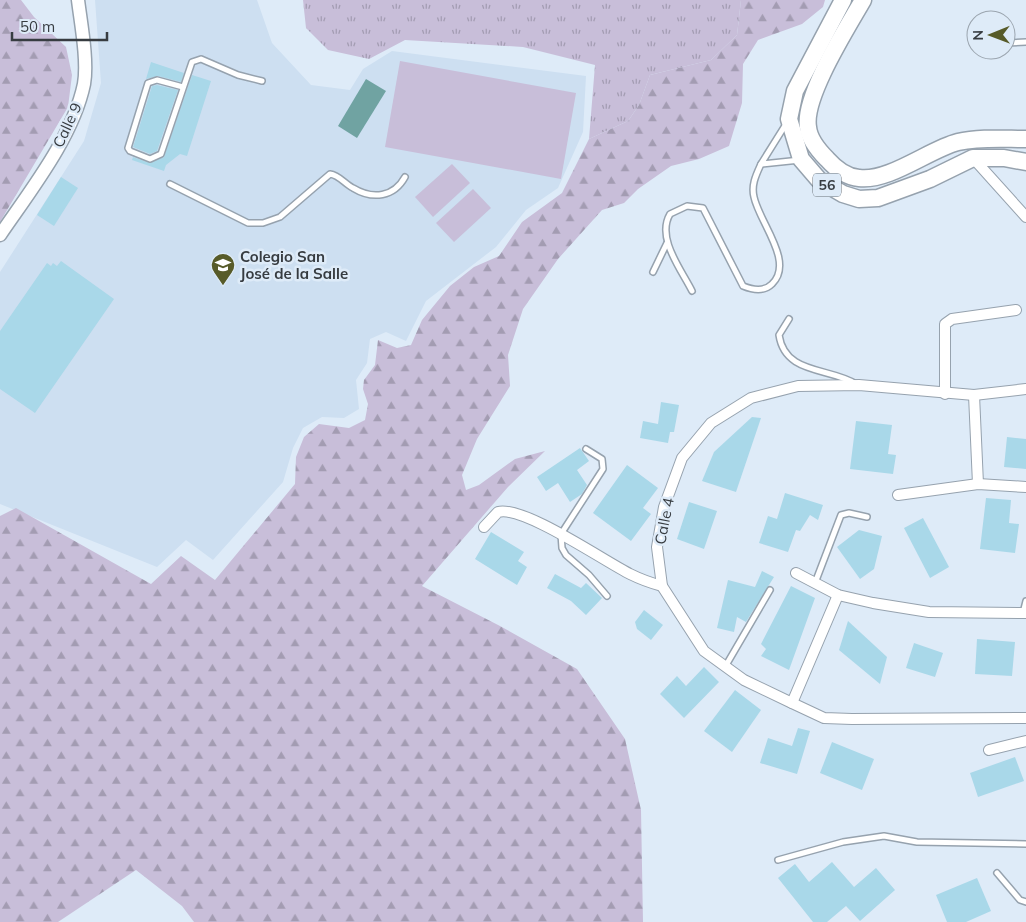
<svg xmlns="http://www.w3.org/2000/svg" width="1026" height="922" font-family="Mulish,sans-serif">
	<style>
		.built { fill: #cddff1 }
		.grass { fill: url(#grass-tufts) }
		.forest { fill: url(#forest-firs) }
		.garden { fill: #c8bed9 }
		.water { fill: #70a3a2 }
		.building { fill: #a9d8e9 }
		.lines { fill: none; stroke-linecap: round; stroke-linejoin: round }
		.service-casing { stroke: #96a2ae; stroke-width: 8 }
		.minor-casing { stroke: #96a2ae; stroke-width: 12 }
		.tertiary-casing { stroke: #96a2ae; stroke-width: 15 }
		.primary-casing { stroke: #96a2ae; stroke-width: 19 }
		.service { stroke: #fff; stroke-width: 5 }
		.minor { stroke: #fff; stroke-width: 10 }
		.tertiary { stroke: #fff; stroke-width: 12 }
		.primary { stroke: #fff; stroke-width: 16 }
		.labels { text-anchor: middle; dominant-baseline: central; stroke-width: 5; stroke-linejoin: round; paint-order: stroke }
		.shield { fill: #deebf8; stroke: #697078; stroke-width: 1 }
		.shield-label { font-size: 14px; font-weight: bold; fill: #373c41 }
		.street-label { font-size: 15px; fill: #373c41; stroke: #deebf8 }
		.poi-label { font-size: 15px; font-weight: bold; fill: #373c41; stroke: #deebf8; text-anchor: start }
	</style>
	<defs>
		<pattern id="grass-tufts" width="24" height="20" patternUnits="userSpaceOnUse" patternTransform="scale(1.25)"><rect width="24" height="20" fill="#c8bed9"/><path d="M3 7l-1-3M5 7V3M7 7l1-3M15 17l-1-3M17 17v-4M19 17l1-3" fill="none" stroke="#a39cb2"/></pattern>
		<pattern id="forest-firs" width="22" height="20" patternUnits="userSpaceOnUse" patternTransform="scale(1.25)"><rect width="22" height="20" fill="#c8bed9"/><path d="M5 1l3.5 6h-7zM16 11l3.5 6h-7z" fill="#a39cb2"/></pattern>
	</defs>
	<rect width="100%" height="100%" fill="#deebf8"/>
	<polygon class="built" points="95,0 257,0 272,43 311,85 350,90 363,69 392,51 586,76 583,132 558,188 526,210 496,247 426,301 406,341 386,332 370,339 367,363 356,380 359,409 344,418 322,417 303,428 293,448 283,482 213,560 186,540 157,567 0,504 0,272 84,141 101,83"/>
	<polygon class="grass" points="303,0 741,0 737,35 711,60 650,75 639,105 628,121 589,139 595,65 523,47 405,40 369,59 328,50 306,28"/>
	<g class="forest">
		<polygon points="0,0 21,0 34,17 66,47 72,75 68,107 0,222"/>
		<polygon points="741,0 825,0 823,7 802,24 758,40 743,64 742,103 729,146 699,159 671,166 638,189 624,203 602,210 558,259 523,309 508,355 510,386 477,439 462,475 466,490 479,485 515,459 545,451 508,487 422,586 500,626 577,669 625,739 641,810 643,922 194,922 182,906 136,870 58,922 0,922 0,516 16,508 151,584 181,556 215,580 295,484 296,457 304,437 319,424 349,428 365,420 368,404 363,389 364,380 375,365 378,340 397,348 411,345 422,320 450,286 474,267 499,256 522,222 562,193 589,139 628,121 639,105 650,75 711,60 737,35"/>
	</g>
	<g class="garden">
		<polygon points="400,61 576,93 561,179 385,147"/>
		<polygon points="452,164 470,183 433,217 415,197"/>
		<polygon points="473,189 491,208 454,242 436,223"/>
	</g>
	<polygon class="water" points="366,79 386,91 357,138 338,126"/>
	<g class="building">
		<polygon points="151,62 184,73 181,82 158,76 146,79"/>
		<polygon points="192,75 211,81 187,156 180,154 166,165 164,171 132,160 133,157 150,163 164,157"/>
		<polygon points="157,85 178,90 157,151 150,154 133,147 152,86"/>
		<polygon points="61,177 78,188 54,226 37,215"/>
		<polygon points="61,261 114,299 35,413 0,389 0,331 47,263 51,266 53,263 57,266"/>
		<polygon points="661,402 679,405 674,432 670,432 668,443 640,438 643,421 658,424"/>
		<polygon points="752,417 761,418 736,492 702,481 714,452"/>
		<polygon points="856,421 892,425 888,454 896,455 893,474 850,469"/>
		<polygon points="1007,437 1026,439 1026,469 1004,467"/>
		<polygon points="580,448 589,461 577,470 587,485 582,494 570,502 558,483 546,491 537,477"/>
		<polygon points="627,465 658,488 643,508 651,514 631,541 593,513"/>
		<polygon points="785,493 823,505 818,520 810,515 800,531 796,530 788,552 759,543 768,516 777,519"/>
		<polygon points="986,498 1011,500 1009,523 1019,524 1015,553 980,549"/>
		<polygon points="689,502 717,511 704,549 677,539"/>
		<polygon points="923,518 949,567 930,578 904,528"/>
		<polygon points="859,530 882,536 874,569 860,579 837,547"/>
		<polygon points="491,532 524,552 518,561 527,567 517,585 475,559"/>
		<polygon points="762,571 774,577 746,622 737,617 734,632 717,628 728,580 755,587"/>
		<polygon points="555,574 581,588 586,583 602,598 586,615 571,601 547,588"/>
		<polygon points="791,586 815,598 789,670 761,656 766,649 761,644"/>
		<polygon points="644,610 663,625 651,640 637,629 635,622"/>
		<polygon points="848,621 887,657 880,684 839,650"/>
		<polygon points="977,639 1015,642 1012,676 975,674"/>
		<polygon points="914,643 943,653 935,677 906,668"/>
		<polygon points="704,667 719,682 684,718 660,694 677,676 686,686"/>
		<polygon points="735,690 761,710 732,752 704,731"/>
		<polygon points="798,728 810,731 797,774 760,763 768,738 792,746"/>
		<polygon points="832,742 874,759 862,790 820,773"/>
		<polygon points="1015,757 1024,781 978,797 970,773"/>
		<polygon points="832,862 854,887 876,868 895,890 860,921 846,906 827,922 813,922 778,878 795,864 809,882"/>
		<polygon points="977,878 991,911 966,922 947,922 936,895"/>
	</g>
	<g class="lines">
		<g class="service-casing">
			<g id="service">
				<polyline points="1006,43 1026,42"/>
				<polyline points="183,87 157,80 148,83 128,148 130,151 150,159 161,154 192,62 201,59 238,75 262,81"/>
				<polyline points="786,124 761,164 800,160"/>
				<path d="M170,184l78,39h15l17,-6 50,-43c9,1 15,10 23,14 20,12 41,9 52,-11"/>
				<polyline points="653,272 667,243"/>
				<path d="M692,291c-11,-22 -36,-53 -22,-77l17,-8 16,2 40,78c10,4 21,6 29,-2 23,-22 -13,-62 -18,-87 -3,-12 2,-22 7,-33"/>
				<path d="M789,319l-10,16c6,40 50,32 77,49"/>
				<polyline points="586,449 602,459 603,469 561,534 562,548 566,555 589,575 607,596"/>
				<polyline points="815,583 841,515 849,513 867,517"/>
				<polyline points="1023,613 1026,601"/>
				<polyline points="725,667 770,590"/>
				<polyline points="778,860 843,842 884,836 917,842 1026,844"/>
				<polyline points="997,873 1020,900 1026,902"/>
			</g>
		</g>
		<g class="minor-casing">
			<g id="minor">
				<polyline points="973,158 1026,217"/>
				<polyline points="1026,389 974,395 859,385 798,386 751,398 711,423 682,458 664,507 657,547 662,586 704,651 744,680 792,703 824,718 852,719 1026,718"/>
				<polyline points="945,394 945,324 952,319 1016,310"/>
				<polyline points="974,395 978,484"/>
				<polyline points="898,495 978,484 1026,487"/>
				<path d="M484,527l14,-15c25,-7 106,49 132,62 10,5 21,9 32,12"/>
				<polyline points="796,573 838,595 873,603 929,612 1026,613"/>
				<polyline points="792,703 838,595"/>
				<polyline points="989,750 1026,741"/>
			</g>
		</g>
		<g class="tertiary-casing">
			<path id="tertiary" d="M0,235c30,-44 73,-98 84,-151 4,-23 -3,-60 -6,-84"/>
		</g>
		<g class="primary-casing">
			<g id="primary">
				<polyline points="843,0 795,91 789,119 801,159 819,180 843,194 859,199 878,198 930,179 973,158 1004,158 1026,162"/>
				<path d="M863,0c-16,28 -60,97 -55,127 1,12 11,24 19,32 8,9 20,18 32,19 30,4 71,-29 99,-36 22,-5 46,-3 68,-3"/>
			</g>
		</g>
		<use href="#service" class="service"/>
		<use href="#minor" class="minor"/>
		<use href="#tertiary" class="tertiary"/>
		<use href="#primary" class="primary"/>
	</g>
	<defs>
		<g id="university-pin" transform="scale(1.25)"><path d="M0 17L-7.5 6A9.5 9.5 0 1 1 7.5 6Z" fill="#575b29" stroke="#deebf8"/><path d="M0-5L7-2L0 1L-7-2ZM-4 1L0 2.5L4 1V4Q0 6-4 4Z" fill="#fff"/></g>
	</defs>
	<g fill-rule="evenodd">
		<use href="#university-pin" x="223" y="265"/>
	</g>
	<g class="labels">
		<rect class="shield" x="813" y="173.5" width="28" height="23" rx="4"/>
		<g class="shield-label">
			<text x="827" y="185">56</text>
		</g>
		<g class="street-label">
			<text transform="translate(67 125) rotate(-65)">Calle 9</text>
			<text transform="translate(664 521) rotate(-79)">Calle 4</text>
		</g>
		<g class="poi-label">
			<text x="240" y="256">Colegio San<tspan x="240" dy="17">José de la Salle</tspan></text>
		</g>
	</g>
	<g transform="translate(991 35) rotate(269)"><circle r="24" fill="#deebf8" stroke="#9ba5af"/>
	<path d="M0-4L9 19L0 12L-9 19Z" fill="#575b29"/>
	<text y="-8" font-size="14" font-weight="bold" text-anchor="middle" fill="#373c41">N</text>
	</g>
	<path d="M12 32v8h95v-8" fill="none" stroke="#373c41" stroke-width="2.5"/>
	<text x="20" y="32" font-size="15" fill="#373c41" stroke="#deebf8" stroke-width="4" paint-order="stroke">50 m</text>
</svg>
